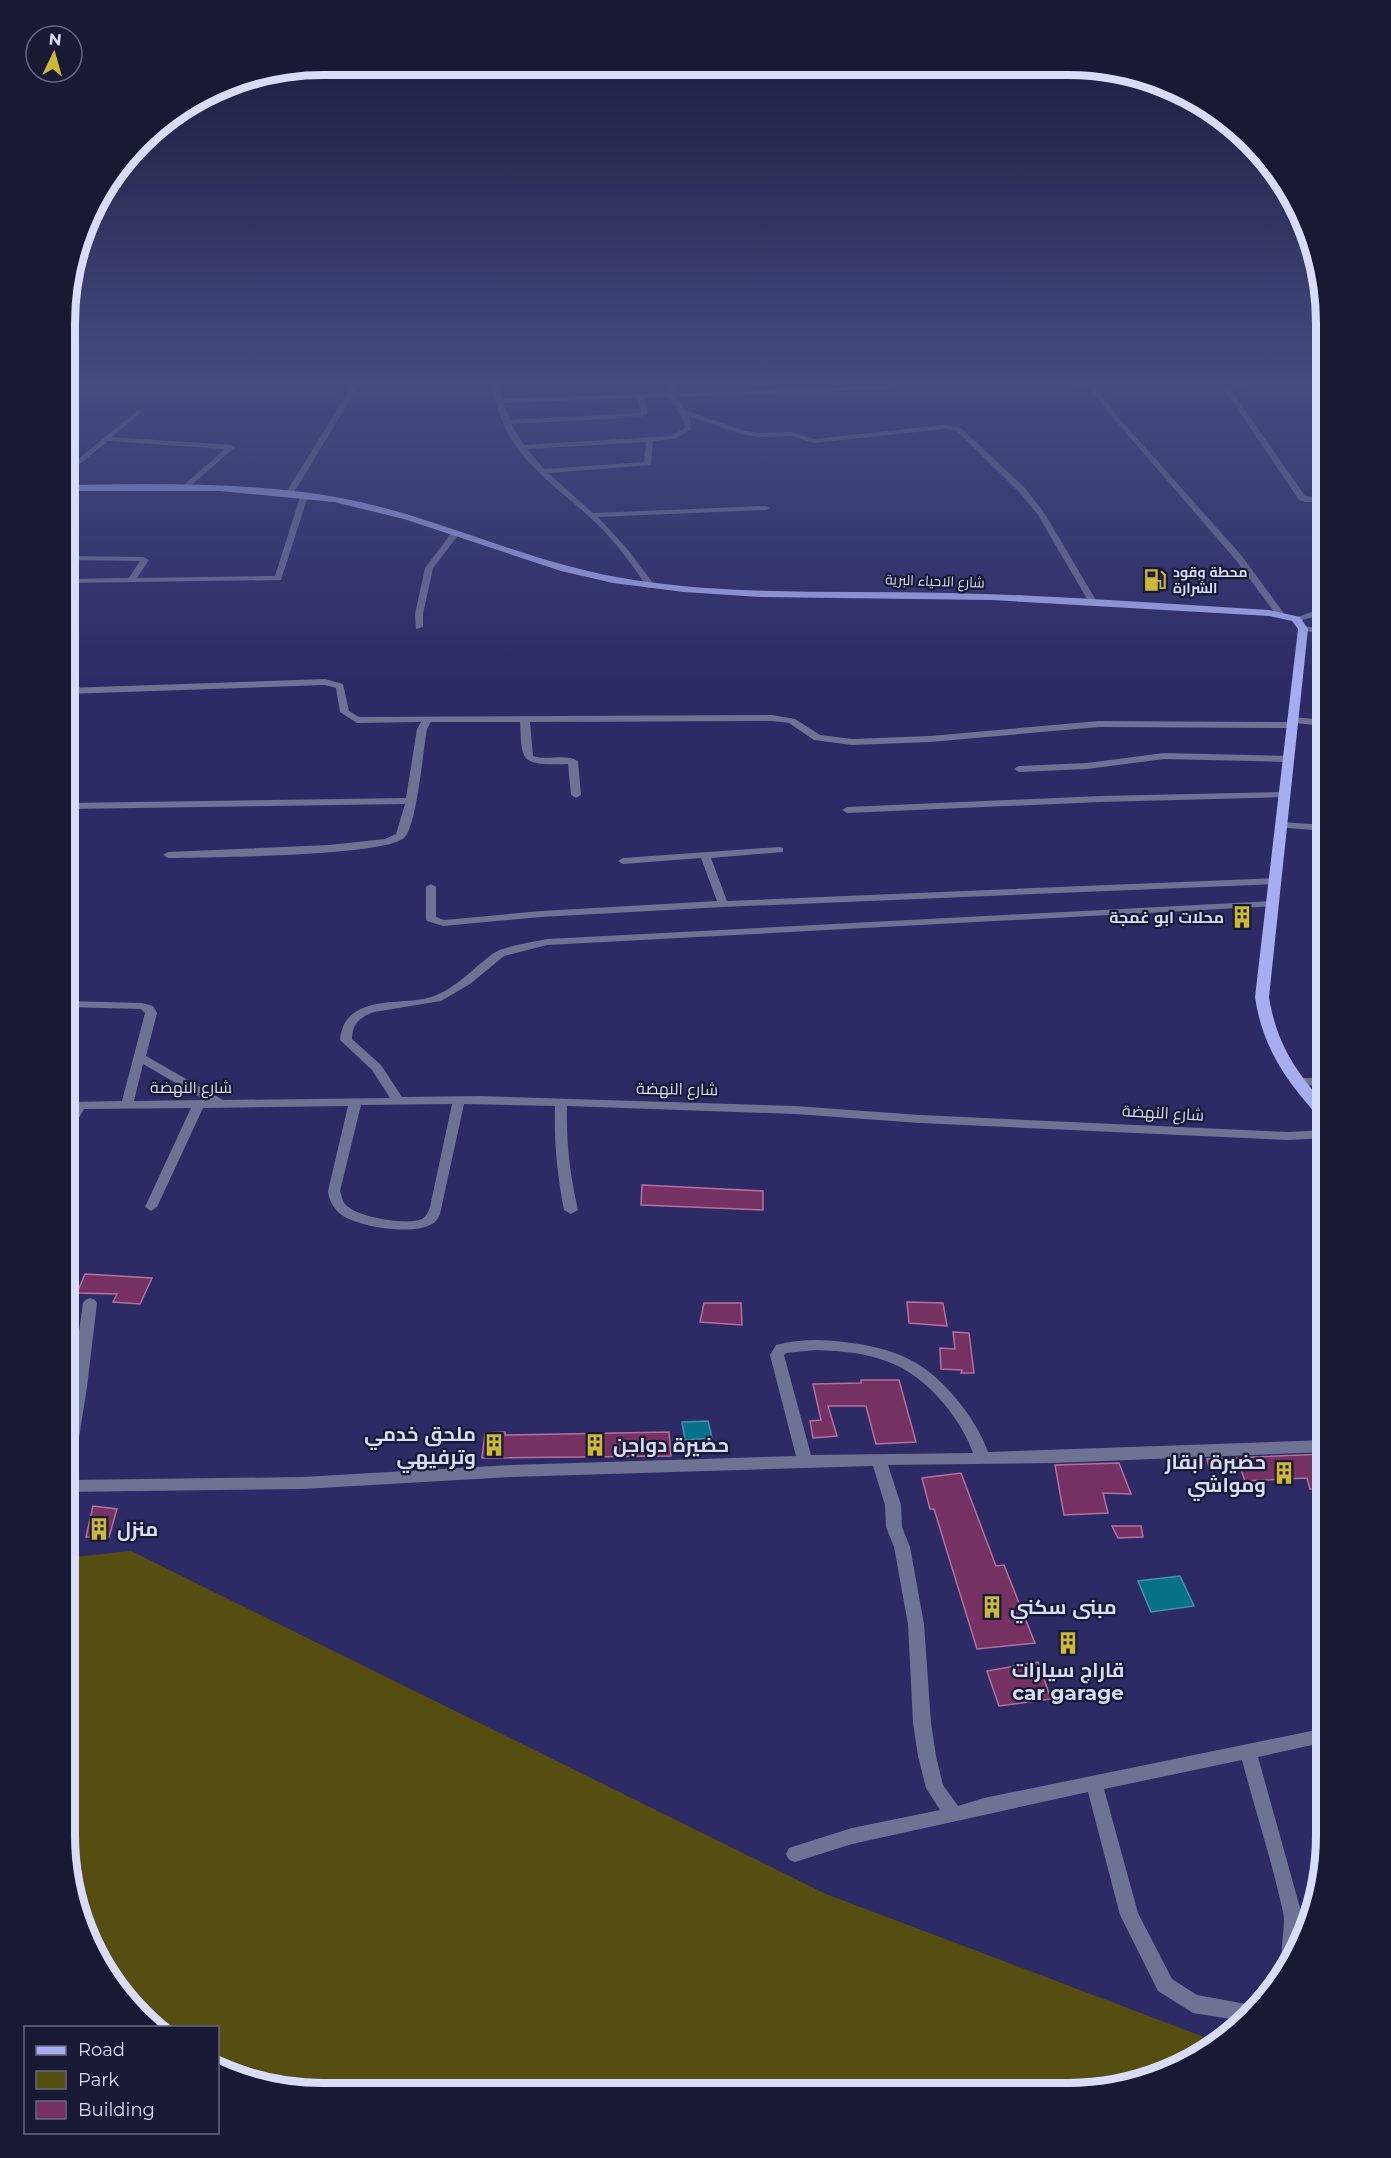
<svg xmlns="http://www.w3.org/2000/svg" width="1391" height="2158" font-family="Montserrat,Cairo,sans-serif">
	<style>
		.green { fill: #564d10 }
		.water { fill: #07718a; stroke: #4691ab; stroke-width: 1.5 }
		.building { fill: #753161; stroke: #b2719d; stroke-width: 1.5 }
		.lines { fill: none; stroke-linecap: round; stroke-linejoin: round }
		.street { fill: #6e7293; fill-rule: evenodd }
		.primary { fill: #a7adf1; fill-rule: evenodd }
		.labels { text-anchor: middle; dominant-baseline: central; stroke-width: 4.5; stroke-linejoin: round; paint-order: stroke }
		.far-poi-label { font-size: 14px; font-weight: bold; fill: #d8dcf9; stroke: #181933; text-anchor: start }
		.far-street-label { font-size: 14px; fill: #d8dcf9; stroke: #181933 }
		.poi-label { font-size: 16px; font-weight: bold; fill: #d8dcf9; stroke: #181933; text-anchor: end }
		.street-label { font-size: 16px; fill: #d8dcf9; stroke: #181933 }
		.near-poi-label { font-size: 20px; font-weight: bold; fill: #d8dcf9; stroke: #181933; text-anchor: start }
		.rim { fill: none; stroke: #d8dcf9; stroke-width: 8 }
	</style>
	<rect width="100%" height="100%" fill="#2c2b66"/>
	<polygon class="green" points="131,1551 826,1894 1220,2043 1167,2074 1068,2093 290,2091 225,2074 218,2070 218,2028 153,2027 118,1993 84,1934 65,1835 65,1558"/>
	<g class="water">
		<polygon points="708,1421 712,1438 685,1440 682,1422"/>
		<polygon points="1180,1576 1194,1606 1151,1612 1138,1581"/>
	</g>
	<g class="building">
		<polygon points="642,1185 763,1191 763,1210 641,1205"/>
		<polygon points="85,1274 152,1278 140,1304 113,1302 117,1294 77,1293"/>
		<polygon points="907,1302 943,1303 947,1326 909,1323"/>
		<polygon points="704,1303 741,1303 742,1325 700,1322"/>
		<polygon points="65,1332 77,1332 65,1364"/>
		<polygon points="953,1332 969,1333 974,1373 961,1373 962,1370 941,1369 940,1348 955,1349"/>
		<polygon points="861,1380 899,1380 916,1442 876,1444 866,1406 828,1406 837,1436 813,1438 810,1421 821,1420 813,1384 861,1383"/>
		<polygon points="505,1432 505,1435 669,1432 671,1456 482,1458 485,1433"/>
		<polygon points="1326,1454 1326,1489 1310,1489 1307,1478 1245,1481 1240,1467 1209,1467 1207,1459"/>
		<polygon points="1119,1463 1131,1494 1103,1493 1108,1513 1064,1515 1055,1465"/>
		<polygon points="961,1473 996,1566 1004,1565 1035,1643 977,1649 934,1509 930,1509 922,1478"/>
		<polygon points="93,1506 117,1509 109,1537 86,1537"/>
		<polygon points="1112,1526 1141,1526 1143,1537 1118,1538"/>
		<polygon points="1038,1662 1051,1699 999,1706 987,1671"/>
	</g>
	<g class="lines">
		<g class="street">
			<polygon points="371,380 361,383 357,388 293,494 286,496 285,494 352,386 357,381"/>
			<path d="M491,380h6l5,19 166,-6 -3,-13h6l4,13 218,-7v2l-2,1 -215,8 9,13 57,20 16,3 33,-1 23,7 130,-14 17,3 64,60 20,26 52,88 -7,2 -52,-89 -19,-23 -62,-61 -13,-2 -130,14 -23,-7 -33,1 -17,-3 -52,-18 2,8 -1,6 -15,9 -22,2 -2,24 -103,8 45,40 173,-7 4,2 -4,2 -168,7 31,34 26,35 -7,2c-16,-23 -32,-46 -52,-65 -31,-30 -76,-58 -93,-100 -6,-14 -9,-28 -12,-43zM669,397c5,11 15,18 16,31l-14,8 -147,9 -13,-21 130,-7 7,-4 -4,-15zM637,398l4,14 -1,1 -130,7 -7,-17zM646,442l-2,20 -100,7 -17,-20z"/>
			<polygon points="1064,380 1093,384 1118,417 1241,555 1283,612 1283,616 1277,616 1235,559 1114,419 1089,387 1072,384"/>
			<polygon points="1238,380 1244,380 1242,386 1231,390 1305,496 1326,499 1326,503 1305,502 1299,500 1224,389 1236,385"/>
			<polygon points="138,410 141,412 140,413 112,437 231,445 235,447 187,489 183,487 184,485 225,449 108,441 66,475 66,469"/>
			<polygon points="301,494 308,496 281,580 66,583 66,579 129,578 140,561 66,560 66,556 143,557 149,560 137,578 275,576"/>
			<polygon points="453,531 460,533 433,568 423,614 423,627 416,629 415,614 425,568"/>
			<polygon points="1326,607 1326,613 1296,622 1292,619"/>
			<polygon points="1303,626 1326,629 1326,633 1300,631 1300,627"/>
			<path d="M325,679l18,5 6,27 10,6 413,-2 23,4 25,16 32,4 78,-3 169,-15 191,1 -3,-2 5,-3 34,3v6l-32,-3 2,2 -5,3 -192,-1 -169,15 -78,3 -38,-5 -25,-17 -17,-2 -242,1 3,34c14,5 33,-3 45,5l3,34 -5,3 -5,-3 -3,-31c-10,0 -40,3 -44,-9 -4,-9 -3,-23 -4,-33h-89l-4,7c-4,22 -10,94 -22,108 -18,20 -201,20 -237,21l-5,-3 5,-3 161,-7 56,-6 11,-5 9,-30 -339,5v-6l340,-5 11,-69 4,-7 -64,1 -17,-11 -4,-24 -11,-3 -259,9v-6z"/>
			<polygon points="1164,753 1288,756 1293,759 1288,762 1164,759 1087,769 1019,772 1014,769 1019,766 1087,763"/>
			<polygon points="1283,792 1288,795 1286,797 1100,802 847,813 842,810 847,807 1100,796"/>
			<polygon points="1280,822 1326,825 1326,831 1276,827 1276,823"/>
			<polygon points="779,847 783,848 783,852 711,858 727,901 1275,878 1280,881 1275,884 723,907 541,917 443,926 427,921 426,919 426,887 431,884 436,887 436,917 444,920 541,911 717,901 701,858 623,864 618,861 623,858"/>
			<path d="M1273,901l4,1 1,2 -1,2 -730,39 -43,11 -34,28 -29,17 -67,11c-14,5 -22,12 -22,27l29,26 21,32 78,-1 315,10 125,9 368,17 38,-2v8l-38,2 -368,-17 -125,-9 -228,-8c-1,36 3,69 11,104l-7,4 -7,-4c-7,-35 -10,-69 -9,-104l-91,-2 -24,110c-2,4 -4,8 -8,10 -19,12 -79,3 -94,-12 -6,-6 -9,-13 -10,-21l20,-85 -145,2 -46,99 -6,4 -6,-4 46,-99 -107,1 -15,26 -4,1 1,-16 6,-10h-6v-8l56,-1 23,-88 -4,-4 -75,-2v-6l76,2 11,3 4,7 -11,43 77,44 167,-2 -18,-28 -32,-30c1,-11 5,-21 14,-27 23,-16 56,-8 80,-17 24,-9 40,-29 60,-43 11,-7 39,-11 53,-14zM143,1064l62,36 -71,1zM452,1104l-22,103c-2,5 -3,9 -8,12 -14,7 -67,-2 -77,-15 -3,-3 -3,-9 -5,-13l21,-86z"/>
			<polygon points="1297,1078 1326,1078 1326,1086 1293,1085 1291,1082 1293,1079"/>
			<path d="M90,1298l5,2 2,3 -10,84 -14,89 -3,4 233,-3 208,-12 285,-9 -26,-101 6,-10c22,-6 46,-6 68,-3 51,6 82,19 114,59 13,16 23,32 30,51l338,-12v12l-273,11 -165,2 13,40 1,22 8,20 14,77 7,99 5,33 7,29 15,21 26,-8 342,-70v14l-68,15 44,158 -2,30 -12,22 -3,-1c-8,-18 2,-36 -2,-54 -11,-51 -28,-102 -41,-152l-138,29 34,124 34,66 25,16 60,11 -14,15 -50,-8 -35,-22 -38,-76 -32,-123 -236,52 -57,18 -6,-2 -3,-6 3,-6 6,-2 57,-18 88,-18 -14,-22 -8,-32 -5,-33 -5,-99 -14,-77 -8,-20 -1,-22 -12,-39 -362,11 -208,12 -238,3v-60l18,-129 2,-3zM816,1350c55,2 92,10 129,55 12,15 21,29 28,48l-162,2 -27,-100 2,-2z"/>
		</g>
		<path class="primary" d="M142,484c84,0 169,3 250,26 81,23 158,58 242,70 104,16 210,10 315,13 106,2 213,11 320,17l31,7 8,12 -39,368c7,45 27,76 57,108v14c-9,-2 -15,-11 -21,-18 -27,-32 -44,-63 -50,-104l43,-368 -6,-8 -23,-5 -277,-16 -232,-3 -76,-5 -71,-9 -52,-12 -157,-52 -70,-17 -115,-11h-153v-6z"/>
	</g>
	<linearGradient id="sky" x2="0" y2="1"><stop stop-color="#181838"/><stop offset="0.56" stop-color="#454a7f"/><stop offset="1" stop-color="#454a7f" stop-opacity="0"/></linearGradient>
	<rect width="1391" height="682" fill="url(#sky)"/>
	<defs>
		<g id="fuel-bare" transform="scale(1.8)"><path d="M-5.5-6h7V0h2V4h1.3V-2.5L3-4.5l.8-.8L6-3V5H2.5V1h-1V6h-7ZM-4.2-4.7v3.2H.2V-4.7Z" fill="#cdb938" stroke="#181933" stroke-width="2.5" paint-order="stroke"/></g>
		<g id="building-bare" transform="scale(1.8)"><path d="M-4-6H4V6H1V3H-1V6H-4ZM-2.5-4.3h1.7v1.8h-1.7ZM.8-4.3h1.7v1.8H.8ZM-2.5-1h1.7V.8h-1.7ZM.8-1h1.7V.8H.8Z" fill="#cdb938" stroke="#181933" stroke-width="2.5" paint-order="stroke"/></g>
	</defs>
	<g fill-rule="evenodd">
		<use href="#fuel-bare" x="1155" y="580"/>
		<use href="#building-bare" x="1242" y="917"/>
		<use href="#building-bare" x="494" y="1445"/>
		<use href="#building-bare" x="595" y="1445"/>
		<use href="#building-bare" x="1284" y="1473"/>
		<use href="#building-bare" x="99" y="1529"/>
		<use href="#building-bare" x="992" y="1607"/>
		<use href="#building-bare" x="1068" y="1643"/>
	</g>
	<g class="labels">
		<g class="far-poi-label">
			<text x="1173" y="572">محطة وقود<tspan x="1173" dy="16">الشرارة</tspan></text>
		</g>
		<g class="far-street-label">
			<text transform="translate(935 581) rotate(2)">شارع الاحياء البرية</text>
		</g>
		<g class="poi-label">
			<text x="1224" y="917">محلات ابو غمجة</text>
		</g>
		<g class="street-label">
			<text x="191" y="1087">شارع النهضة</text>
			<text transform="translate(677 1089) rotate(1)">شارع النهضة</text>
			<text transform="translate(1163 1113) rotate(3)">شارع النهضة</text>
		</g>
		<g class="near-poi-label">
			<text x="476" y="1434" text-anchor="end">ملحق خدمي<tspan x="476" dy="23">وترفيهي</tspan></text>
			<text x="613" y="1445">حضيرة دواجن</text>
			<text x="1266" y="1462" text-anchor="end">حضيرة ابقار<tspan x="1266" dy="23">ومواشي</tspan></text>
			<text x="117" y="1529">منزل</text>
			<text x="1010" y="1607">مبنى سكني</text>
			<text x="1068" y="1670" text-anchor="middle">قاراج سيارات<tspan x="1068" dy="23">car garage</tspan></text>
		</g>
	</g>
	<path d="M0 0H1391V2158H0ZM323 75H1068A248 248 0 0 1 1316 323V1835A248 248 0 0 1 1068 2083H323A248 248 0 0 1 75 1835V323A248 248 0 0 1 323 75Z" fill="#181933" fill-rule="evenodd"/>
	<path class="rim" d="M323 75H1068A248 248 0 0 1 1316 323V1835A248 248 0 0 1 1068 2083H323A248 248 0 0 1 75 1835V323A248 248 0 0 1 323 75Z"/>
	<rect x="24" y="2026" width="195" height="108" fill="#181933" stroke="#656782" stroke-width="1.5"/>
	<rect x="36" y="2046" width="30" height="9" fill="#a7adf1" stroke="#656782" stroke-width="1.5"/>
	<text x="78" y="2056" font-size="18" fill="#d8dcf9">Road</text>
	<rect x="36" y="2071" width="30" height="18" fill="#564d10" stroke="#656782" stroke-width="1.5"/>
	<text x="78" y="2086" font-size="18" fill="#d8dcf9">Park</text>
	<rect x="36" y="2101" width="30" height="18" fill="#753161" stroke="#656782" stroke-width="1.5"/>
	<text x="78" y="2116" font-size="18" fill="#d8dcf9">Building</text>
	<g transform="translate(54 54) rotate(5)"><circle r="28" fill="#181933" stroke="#656782" stroke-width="1.5"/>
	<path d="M0-4.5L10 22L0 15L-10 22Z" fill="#cdb938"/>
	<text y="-9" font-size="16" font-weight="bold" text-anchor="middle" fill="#d8dcf9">N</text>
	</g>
</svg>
